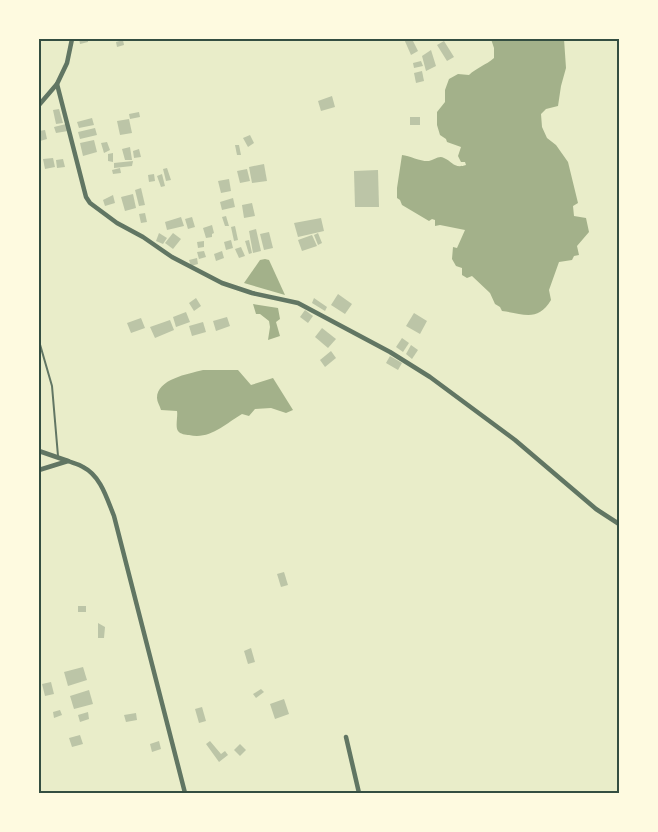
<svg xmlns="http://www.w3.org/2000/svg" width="658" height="832" font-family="'Noto Sans',sans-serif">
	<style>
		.water { fill: #a3b18a }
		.building { fill: #bcc5a7 }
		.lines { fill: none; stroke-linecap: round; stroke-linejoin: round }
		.service { stroke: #617663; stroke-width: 2 }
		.minor { stroke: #617663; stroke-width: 4.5 }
		.neatline { fill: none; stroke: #344e41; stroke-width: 2 }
	</style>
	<rect width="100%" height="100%" fill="#e9edc9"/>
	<g class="water">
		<path d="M491,39h73l2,29 -5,18 -3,20 -12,3 -5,5 1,13 5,11 9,7 12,17 10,41 -5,3 1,10 12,2 3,14 -12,14 2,9 -5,1 -2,4 -13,2 -10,28 2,10c-13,22 -27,14 -49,11l-2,-4 -5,-3 -5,-11 -18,-17 -5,2 -5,-3v-7l-6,-2 -4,-7 1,-12 4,1 8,-18 -25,-5 -5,1v-6l-3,-1 -3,2 -27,-16 -2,-5 -3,-2v-10l5,-33c8,1 20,7 27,6 5,-1 10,-6 15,-3 9,4 10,11 22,7l-1,-3h-4l-3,-6 3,-9 -14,-5 -1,-3 -6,-4 -3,-10v-13l8,-10v-12l4,-11 9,-5 11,1c7,-7 17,-10 25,-17v-10z"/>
		<polygon points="265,259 269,260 285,295 244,283 260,260"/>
		<polygon points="253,304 278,308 280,319 276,322 280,336 268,340 270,327 269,321 260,314 256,314"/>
		<path d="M203,370h35l13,15 22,-7 20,32 -7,3 -15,-5 -16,1 -6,7 -7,-2c-17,10 -32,26 -53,21 -3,0 -9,-1 -11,-4 -3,-4 0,-15 -1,-20l-16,-1c-1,-4 -4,-8 -4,-12 0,-19 31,-24 46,-28z"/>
	</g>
	<g class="building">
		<polygon points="79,39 88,39 88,42 80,44"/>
		<polygon points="404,39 412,39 418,51 411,55"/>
		<polygon points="123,40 124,45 117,47 116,42"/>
		<polygon points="444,41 454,57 447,61 437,45"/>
		<polygon points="431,50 436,66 426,71 422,56"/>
		<polygon points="421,61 423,66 414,68 413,63"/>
		<polygon points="422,71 424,81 416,83 414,73"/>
		<polygon points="332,96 335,107 321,111 318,101"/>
		<polygon points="59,109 63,123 56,124 53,110"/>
		<polygon points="139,112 140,117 130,119 129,114"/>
		<rect x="410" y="117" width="10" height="8"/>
		<polygon points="92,118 94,125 79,128 77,122"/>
		<polygon points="129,119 132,133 120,135 117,121"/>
		<polygon points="66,124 68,131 56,133 54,127"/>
		<polygon points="95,128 97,135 80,139 78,132"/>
		<polygon points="45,130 47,139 40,141 39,131"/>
		<polygon points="250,135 254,143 248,147 243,138"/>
		<polygon points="94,140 97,152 83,156 80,143"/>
		<polygon points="107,142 110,150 104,153 101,143"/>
		<polygon points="235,145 239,145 241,155 237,155"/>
		<polygon points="130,147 132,160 125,160 122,149"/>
		<polygon points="139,149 141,157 134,158 133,151"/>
		<polygon points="113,153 113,162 108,161 108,154"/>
		<polygon points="53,158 55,167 45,169 43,159"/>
		<polygon points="63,159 65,167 57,168 56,160"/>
		<polygon points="133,161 132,166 114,168 114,163"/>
		<polygon points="264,164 267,181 252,183 249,167"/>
		<polygon points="120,168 121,173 113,174 112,170"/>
		<polygon points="167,168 171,180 166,181 163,169"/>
		<polygon points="247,169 250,181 240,183 237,171"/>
		<polygon points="378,170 379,207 355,207 354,171"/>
		<polygon points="154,174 155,181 149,182 148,175"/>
		<polygon points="162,174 165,186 161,187 157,176"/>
		<polygon points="229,179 231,191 221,193 218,181"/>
		<polygon points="141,188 145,205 139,206 135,190"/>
		<polygon points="133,194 136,208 125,211 121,197"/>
		<polygon points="113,195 115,203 105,206 103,200"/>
		<polygon points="233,198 235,207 222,210 220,202"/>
		<polygon points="252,203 255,216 244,218 242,205"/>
		<polygon points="145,213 147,222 141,223 139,214"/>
		<polygon points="226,216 229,226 225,226 222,217"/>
		<polygon points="181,217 184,226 167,230 165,222"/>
		<polygon points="192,217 195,227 188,229 185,219"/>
		<polygon points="321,218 324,231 298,237 294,223"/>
		<polygon points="212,225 214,233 212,234 212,237 206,238 203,228"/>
		<polygon points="235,226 238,240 234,241 231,227"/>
		<polygon points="256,229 261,251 253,253 249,231"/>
		<polygon points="269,232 273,248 264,250 260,234"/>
		<polygon points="159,233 167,238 163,244 156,241"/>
		<polygon points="173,233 181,239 173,249 165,243"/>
		<polygon points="318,233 322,243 318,245 314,235"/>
		<polygon points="312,235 317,246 302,251 298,240"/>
		<polygon points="231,240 233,248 226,250 224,242"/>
		<polygon points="249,240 252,253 249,254 245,241"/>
		<polygon points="204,241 204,247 198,248 197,242"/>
		<polygon points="241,247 245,256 239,258 235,249"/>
		<polygon points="204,251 206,257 199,259 197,252"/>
		<polygon points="222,251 224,258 216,261 214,254"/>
		<polygon points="197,258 198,264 191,266 189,260"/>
		<polygon points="338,294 352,304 345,314 331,305"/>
		<polygon points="196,298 201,306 194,311 189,303"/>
		<polygon points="314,298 327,307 325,311 312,303"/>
		<polygon points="305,310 313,316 308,323 300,317"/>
		<polygon points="186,312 190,322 176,327 173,317"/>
		<polygon points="414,313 427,321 420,334 406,326"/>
		<polygon points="227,317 230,326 216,331 213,321"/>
		<polygon points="141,318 145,328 131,333 127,323"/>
		<polygon points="170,320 174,330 155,338 150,327"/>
		<polygon points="203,322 206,332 192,336 189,326"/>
		<polygon points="322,328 336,339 328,348 315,337"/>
		<polygon points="402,338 409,343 403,352 396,347"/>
		<polygon points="411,345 418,350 412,359 406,354"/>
		<polygon points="331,351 336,358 325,367 320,360"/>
		<polygon points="390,356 402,363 398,370 386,363"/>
		<polygon points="284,572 288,585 281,587 277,574"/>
		<rect x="78" y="606" width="8" height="6"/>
		<polygon points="98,623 105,627 104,638 98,638"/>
		<polygon points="251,648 255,662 248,664 244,651"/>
		<polygon points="83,667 87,680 68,686 64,672"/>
		<polygon points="51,682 54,694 45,696 42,684"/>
		<polygon points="261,689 264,692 256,698 253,694"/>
		<polygon points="89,690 93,704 74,709 70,696"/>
		<polygon points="284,699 289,714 275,719 270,704"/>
		<polygon points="202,707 206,721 199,723 195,709"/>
		<polygon points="60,710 62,715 54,718 53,712"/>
		<polygon points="88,712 89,719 80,722 78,715"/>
		<polygon points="136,713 137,720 126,722 124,715"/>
		<polygon points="80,735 83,744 72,747 69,738"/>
		<polygon points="159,741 161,749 152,752 150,744"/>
		<polygon points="210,741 221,754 225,751 228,755 219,762 206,744"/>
		<polygon points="240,744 246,750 240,756 234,750"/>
	</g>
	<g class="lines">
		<polyline class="service" points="39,341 52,386 58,456"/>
		<g class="minor">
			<polyline points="57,84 86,197 90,203 117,223 143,237 172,257 222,283 252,293 298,303 390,352 430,377 515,440 596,509 619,524"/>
			<polyline points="39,105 57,84 67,63 72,39"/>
			<polyline points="39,451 68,461 39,470"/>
			<path d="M68,461c5,2 11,3 15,6 18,9 24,32 31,49l71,277"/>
			<polyline points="346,737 359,793"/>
		</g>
	</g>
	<rect width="658" height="832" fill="none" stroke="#fefae0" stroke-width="80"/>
	<rect x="40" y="40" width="578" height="752" class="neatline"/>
</svg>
